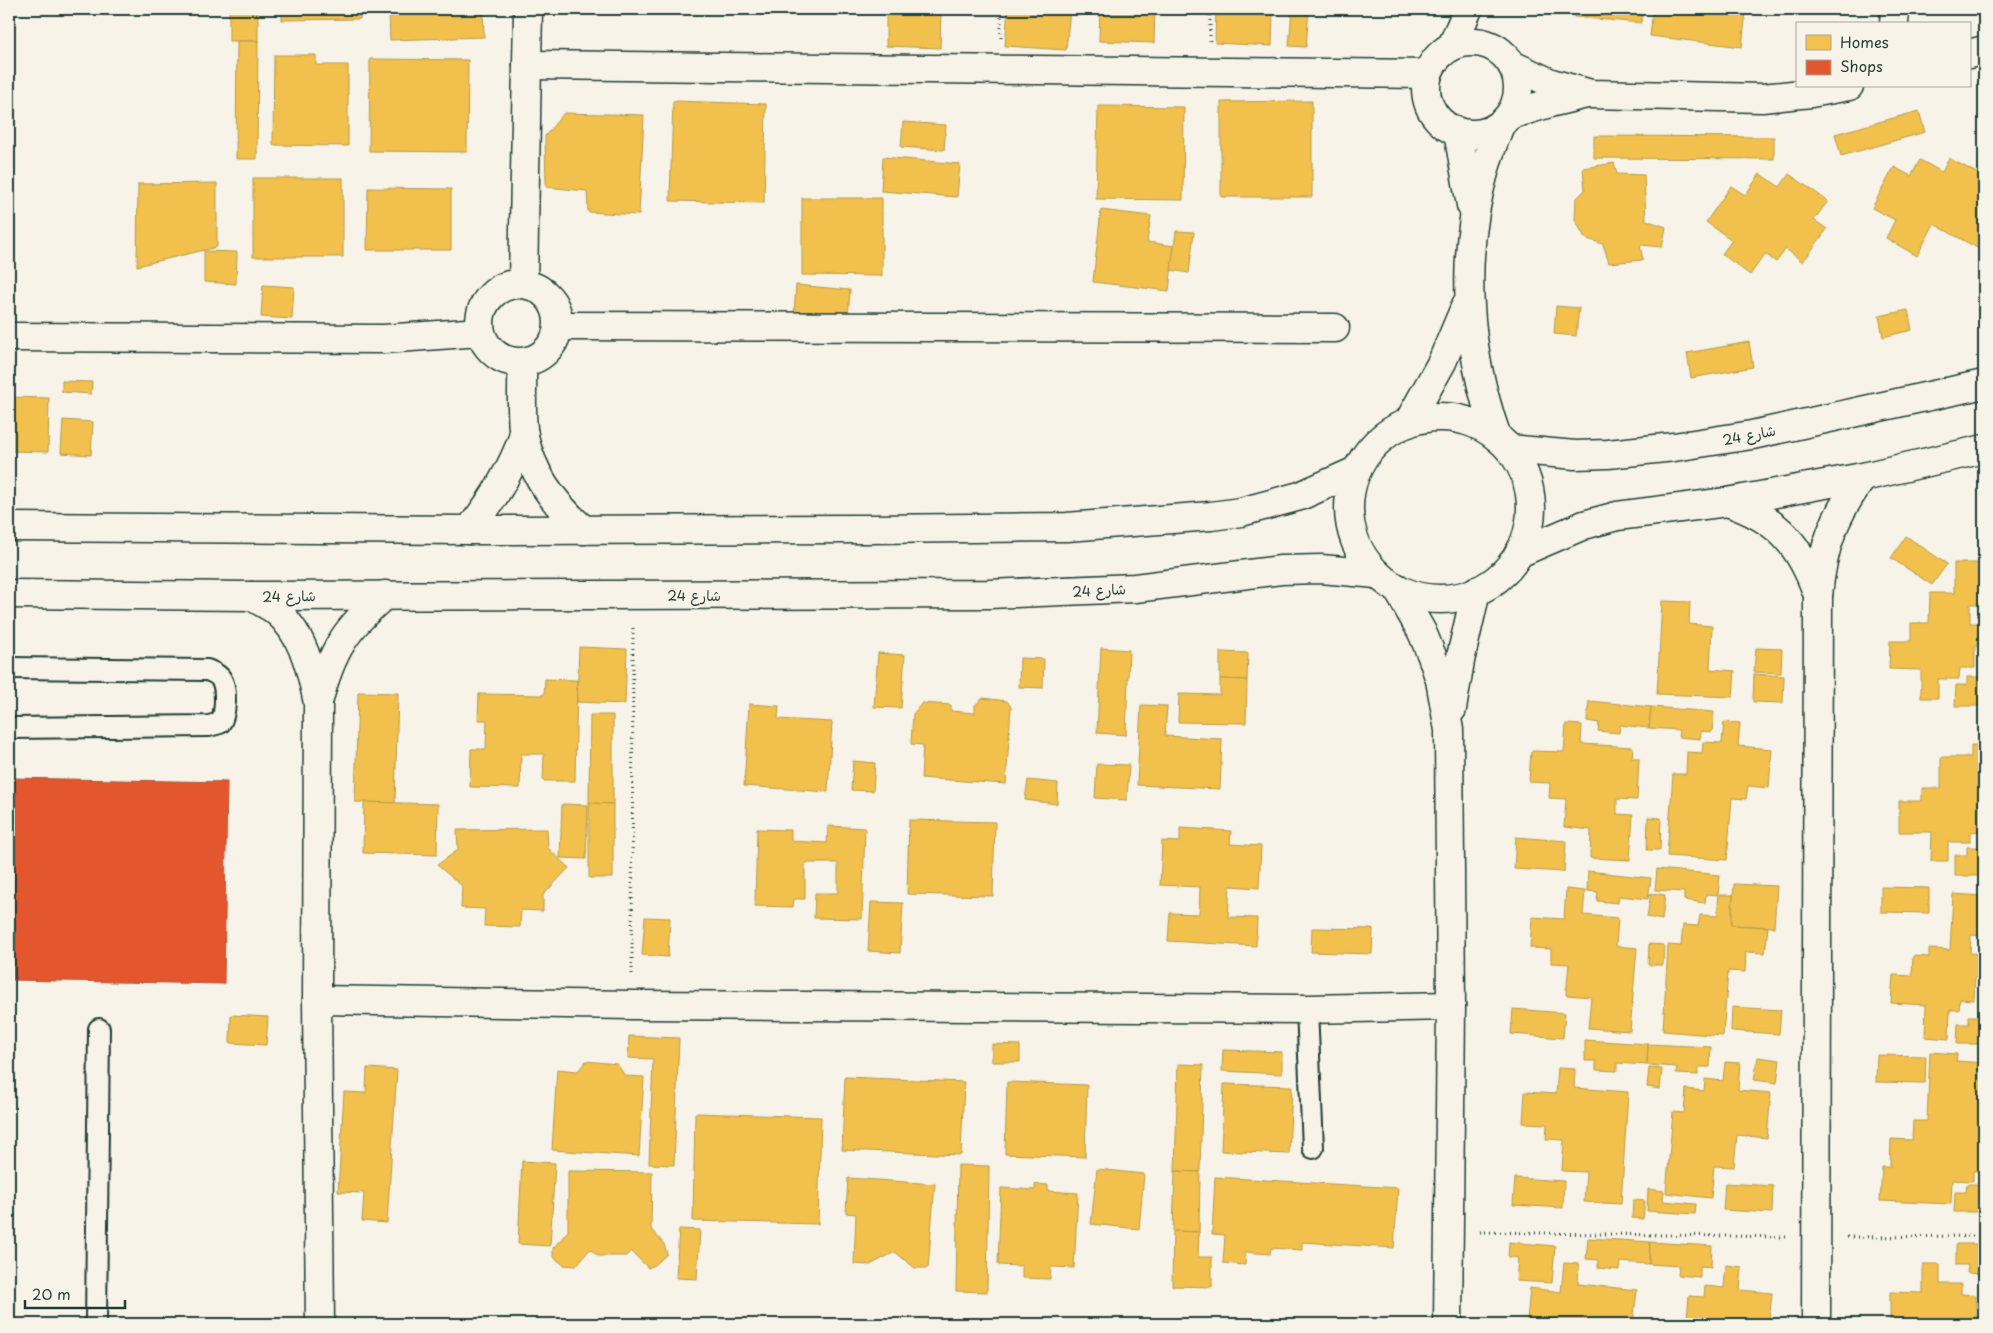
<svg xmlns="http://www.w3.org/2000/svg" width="1993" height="1333" font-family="'Playpen Sans','Playpen Sans Arabic',sans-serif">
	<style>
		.homes { fill: #f2c14e; stroke: #b39946 }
		.shops { fill: #e4572e; stroke: #a94f30 }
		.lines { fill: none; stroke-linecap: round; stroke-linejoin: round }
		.service-casing { stroke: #1f3d34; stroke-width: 24 }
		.minor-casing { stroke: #1f3d34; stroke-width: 31 }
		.tertiary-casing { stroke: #1f3d34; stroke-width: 31 }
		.path { stroke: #1f3d34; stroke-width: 3; stroke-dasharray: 1 4; stroke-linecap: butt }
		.service { stroke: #f7f3e8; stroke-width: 20 }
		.minor { stroke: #f7f3e8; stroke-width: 28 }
		.tertiary { stroke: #f7f3e8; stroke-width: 28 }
		.labels { text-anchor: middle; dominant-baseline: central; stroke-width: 5; stroke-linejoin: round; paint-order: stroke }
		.street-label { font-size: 14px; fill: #1f3d34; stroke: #f7f3e8 }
	</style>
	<rect width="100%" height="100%" fill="#f7f3e8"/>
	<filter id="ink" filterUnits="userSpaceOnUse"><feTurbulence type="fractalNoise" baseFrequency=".02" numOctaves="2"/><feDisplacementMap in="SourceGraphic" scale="10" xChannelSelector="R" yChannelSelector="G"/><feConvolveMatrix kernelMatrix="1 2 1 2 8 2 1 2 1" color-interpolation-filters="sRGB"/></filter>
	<g filter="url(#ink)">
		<g class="homes">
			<rect x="229" y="9" width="29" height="32"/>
			<polygon points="282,9 360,9 360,19 282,20"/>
			<polygon points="483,9 484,37 390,40 389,11"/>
			<polygon points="886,9 941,9 940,48 886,46"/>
			<polygon points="1008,9 1070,9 1066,50 1005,46"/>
			<polygon points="1100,9 1155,9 1154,43 1099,41"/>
			<polygon points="1216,9 1273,11 1272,46 1215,43"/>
			<polygon points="1292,9 1309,9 1306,47 1289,46"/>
			<polygon points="1575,9 1643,9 1641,23 1574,17"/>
			<polygon points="1653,9 1727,9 1746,11 1742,47 1650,36"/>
			<polygon points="237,41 258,41 257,159 236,159"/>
			<polygon points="274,55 316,55 316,65 348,65 348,146 273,145"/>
			<polygon points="370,59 468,60 467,152 369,151"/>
			<polygon points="673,101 766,104 764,203 670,201"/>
			<polygon points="1312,101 1312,197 1221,197 1221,102"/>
			<polygon points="1098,106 1184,107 1183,200 1096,199"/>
			<polygon points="1919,111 1925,132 1841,156 1835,134"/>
			<polygon points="564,113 644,115 639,215 588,212 587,191 546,187 545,136"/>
			<polygon points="903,122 946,125 944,150 901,147"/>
			<polygon points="1594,136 1774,137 1774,159 1594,158"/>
			<polygon points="883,157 960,164 957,197 881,191"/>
			<polygon points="1949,158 1984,177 1984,198 1980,207 1984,209 1984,239 1979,249 1934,224 1917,256 1886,238 1895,220 1872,208 1894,167 1911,176 1920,160 1942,172"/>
			<polygon points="1614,163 1617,174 1644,175 1646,220 1666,227 1662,247 1640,245 1643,260 1609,263 1603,244 1585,238 1575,219 1576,199 1585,190 1583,168"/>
			<polygon points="1760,174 1780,187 1789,174 1828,201 1814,220 1827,229 1803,262 1786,249 1776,262 1765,254 1750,275 1722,254 1732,240 1706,222 1731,186 1745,195"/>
			<rect x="253" y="178" width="90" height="79"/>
			<polygon points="217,183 217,247 137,266 138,184"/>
			<polygon points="368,188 451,189 451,250 367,250"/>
			<polygon points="802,198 882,198 882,276 802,275"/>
			<polygon points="1101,210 1151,216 1147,242 1174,246 1169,291 1093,282"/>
			<polygon points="1176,231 1194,232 1189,273 1171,270"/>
			<polygon points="204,251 237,252 236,284 204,282"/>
			<polygon points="263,285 294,287 292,319 261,317"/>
			<polygon points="796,285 850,290 848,318 794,314"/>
			<polygon points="1556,306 1579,308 1576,336 1554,334"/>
			<polygon points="1908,310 1912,330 1883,337 1879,316"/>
			<polygon points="1749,342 1753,367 1691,378 1687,353"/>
			<polygon points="62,381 92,382 91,394 62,392"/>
			<polygon points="9,397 49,398 48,452 9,451"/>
			<polygon points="63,420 93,422 91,455 61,453"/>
			<polygon points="1906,536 1947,564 1932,585 1891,558"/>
			<polygon points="1954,563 1984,563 1984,604 1970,604 1970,623 1984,623 1984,646 1975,646 1975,668 1960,668 1959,679 1938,679 1938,698 1921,698 1921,670 1889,669 1890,641 1911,641 1911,623 1929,623 1930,593 1954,593"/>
			<polygon points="1662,601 1690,602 1689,624 1712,626 1710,669 1735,671 1733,697 1657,694"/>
			<polygon points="579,647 627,649 625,704 577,702"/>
			<polygon points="1101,648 1129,650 1126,735 1097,733"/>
			<polygon points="1756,648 1782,649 1781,673 1754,672"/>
			<polygon points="1220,652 1248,653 1247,680 1220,679"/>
			<polygon points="878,653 905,655 901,708 874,707"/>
			<polygon points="1020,658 1044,659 1043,688 1019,687"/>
			<polygon points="1754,674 1784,676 1783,703 1753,702"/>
			<polygon points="1967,677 1984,677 1984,706 1955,706 1956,685 1967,685"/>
			<polygon points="545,679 577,680 575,781 543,781 544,754 521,754 520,788 470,787 471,749 486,749 487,720 478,720 479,694 544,695"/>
			<polygon points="1220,679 1247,680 1246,723 1178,722 1179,694 1220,695"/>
			<polygon points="358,692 398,693 395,803 355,802"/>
			<polygon points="983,698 1007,701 1011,707 1006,784 921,778 923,745 911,744 913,714 922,703 951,705 951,711 975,713 975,705"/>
			<polygon points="1589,701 1651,707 1649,728 1620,725 1619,733 1598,731 1599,723 1587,721"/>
			<polygon points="749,704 779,706 778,719 832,722 828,792 744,786"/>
			<polygon points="1141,705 1167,706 1165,736 1222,739 1220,789 1137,785"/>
			<polygon points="1651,707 1714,712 1712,732 1701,731 1700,739 1678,737 1679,730 1649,728"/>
			<polygon points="590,715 613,715 613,804 589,803"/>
			<polygon points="1724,722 1740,723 1738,746 1772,749 1769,788 1748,786 1746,799 1732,798 1727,860 1667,856 1673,774 1686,774 1687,752 1702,753 1703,742 1722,743"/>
			<polygon points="1566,724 1582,725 1581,744 1633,747 1632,758 1639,758 1637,800 1617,799 1617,814 1633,815 1630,860 1590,858 1591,830 1564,827 1566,799 1549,798 1550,783 1529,782 1531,751 1564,752"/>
			<polygon points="1971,745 1984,745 1984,768 1981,768 1981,784 1984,784 1984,831 1970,832 1970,842 1948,842 1948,861 1931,861 1932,832 1899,832 1899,801 1922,801 1922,788 1941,788 1941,757 1971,757"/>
			<polygon points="853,761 875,763 873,791 851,790"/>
			<polygon points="1097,764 1129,765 1127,800 1095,798"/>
			<polygon points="1028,780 1058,783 1057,804 1025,800"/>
			<polygon points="364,802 438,804 437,855 363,853"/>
			<polygon points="589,803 613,804 613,878 589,878"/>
			<polygon points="562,804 588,805 586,859 560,858"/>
			<polygon points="1648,817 1661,818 1660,850 1647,850"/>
			<polygon points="909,820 995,822 993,896 907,894"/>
			<polygon points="828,826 865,828 862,919 814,918 815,893 838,893 838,863 805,863 805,899 794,899 793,907 755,906 757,829 791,830 791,841 827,843"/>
			<polygon points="1180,828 1231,831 1230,844 1261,846 1259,888 1230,886 1228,917 1257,918 1256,946 1168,941 1170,913 1199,914 1200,887 1160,885 1162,841 1180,842"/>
			<polygon points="547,829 548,848 569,868 543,895 543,911 521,910 520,927 484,926 485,909 461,908 462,886 437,865 458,850 457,830"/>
			<polygon points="1516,837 1566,841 1564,872 1514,869"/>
			<polygon points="1967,847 1984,847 1984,876 1955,876 1955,855 1967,855"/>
			<polygon points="1657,869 1720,875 1718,895 1706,894 1705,903 1684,900 1684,892 1655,890"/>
			<polygon points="1588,871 1651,878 1648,899 1619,896 1618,903 1597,901 1598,892 1587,891"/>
			<polygon points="1734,884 1777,886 1774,927 1731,925"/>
			<polygon points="1881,887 1929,888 1929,913 1881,912"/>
			<polygon points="1566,889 1585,891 1583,915 1618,918 1616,946 1637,948 1630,1031 1588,1028 1591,997 1566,995 1569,964 1551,963 1551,949 1530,948 1532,917 1564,919"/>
			<polygon points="1651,893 1665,895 1662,920 1647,917"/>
			<polygon points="1953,894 1984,896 1984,936 1971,935 1970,953 1984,954 1984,977 1975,977 1974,1000 1960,999 1959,1010 1950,1010 1949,1039 1925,1037 1926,1005 1891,1003 1893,975 1912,976 1913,956 1929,957 1929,949 1950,950"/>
			<polygon points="1719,895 1733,895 1731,925 1768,927 1765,953 1746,952 1745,972 1728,971 1723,1036 1663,1031 1668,945 1681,946 1683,925 1698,926 1700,915 1717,916"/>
			<polygon points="871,902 903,903 900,953 868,951"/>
			<polygon points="645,917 670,918 668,957 642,955"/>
			<polygon points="1312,928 1373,929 1372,954 1311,952"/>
			<polygon points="1649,944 1664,945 1663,965 1648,965"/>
			<polygon points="1732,1007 1781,1010 1779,1034 1731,1031"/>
			<polygon points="1513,1009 1565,1013 1563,1038 1511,1034"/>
			<polygon points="231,1015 268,1017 266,1045 230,1043"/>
			<polygon points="1969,1016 1984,1016 1984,1044 1957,1044 1958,1024 1969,1024"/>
			<polygon points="629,1036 679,1038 674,1165 649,1164 653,1059 628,1058"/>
			<polygon points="1585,1040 1648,1044 1647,1065 1617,1063 1617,1071 1596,1070 1596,1061 1585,1061"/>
			<polygon points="992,1044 1020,1045 1020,1062 992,1062"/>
			<polygon points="1648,1044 1711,1047 1710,1067 1698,1067 1698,1075 1676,1074 1677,1067 1647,1065"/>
			<polygon points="1223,1050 1282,1052 1282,1074 1222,1071"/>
			<polygon points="1930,1052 1957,1054 1956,1061 1984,1063 1984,1171 1973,1171 1973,1181 1952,1180 1951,1204 1880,1201 1882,1167 1890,1167 1891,1139 1912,1140 1913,1121 1927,1121"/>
			<polygon points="1877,1055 1926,1056 1925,1083 1876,1082"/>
			<polygon points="1758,1057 1780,1060 1777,1083 1754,1080"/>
			<polygon points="586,1061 617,1064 625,1076 644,1077 639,1156 552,1150 557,1069 578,1071"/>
			<polygon points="1725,1062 1740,1063 1738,1090 1771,1093 1767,1138 1737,1135 1734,1167 1714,1166 1711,1198 1666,1193 1673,1112 1684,1113 1686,1089 1704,1091 1705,1079 1723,1081"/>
			<polygon points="1178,1064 1203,1065 1200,1172 1175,1171"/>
			<polygon points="367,1068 397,1070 387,1223 362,1221 364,1193 338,1192 344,1092 366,1093"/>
			<polygon points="1558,1068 1575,1069 1574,1088 1628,1092 1621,1204 1584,1202 1586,1172 1562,1171 1564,1140 1546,1139 1547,1124 1523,1123 1525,1092 1556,1094"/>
			<polygon points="1649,1068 1662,1069 1660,1089 1647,1087"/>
			<polygon points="845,1077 964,1082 961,1155 842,1150"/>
			<polygon points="1007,1082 1087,1085 1085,1157 1005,1154"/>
			<polygon points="1224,1084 1292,1086 1289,1154 1221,1151"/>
			<polygon points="695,1113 821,1117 818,1224 693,1221"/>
			<polygon points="522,1161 555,1163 550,1246 518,1244"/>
			<polygon points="958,1165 989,1166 987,1292 956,1291"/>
			<polygon points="1097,1169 1144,1174 1139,1229 1091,1224"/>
			<polygon points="568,1171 652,1172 651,1229 664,1244 667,1254 655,1265 648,1268 631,1251 626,1256 598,1256 590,1249 576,1266 564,1265 553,1257 553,1248 568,1231"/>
			<polygon points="1175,1171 1200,1172 1199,1232 1173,1231"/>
			<polygon points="1215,1177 1398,1188 1394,1248 1302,1242 1302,1250 1271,1248 1270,1254 1246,1252 1245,1265 1223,1263 1225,1235 1212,1234"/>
			<polygon points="848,1178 935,1184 928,1268 915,1268 895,1252 870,1265 854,1264 856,1214 846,1213"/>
			<polygon points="1515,1178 1564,1181 1563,1208 1513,1205"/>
			<polygon points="1725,1183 1773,1186 1772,1213 1723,1210"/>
			<polygon points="1035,1184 1048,1185 1048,1191 1078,1193 1074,1268 1051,1267 1050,1279 1022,1278 1022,1266 998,1265 1001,1188 1035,1190"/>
			<polygon points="1967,1184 1984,1184 1984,1212 1954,1212 1955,1192 1966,1192"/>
			<polygon points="1648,1189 1664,1191 1663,1201 1696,1204 1695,1214 1647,1211"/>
			<polygon points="1633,1200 1645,1201 1643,1219 1632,1218"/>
			<polygon points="679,1229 700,1230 697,1279 676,1278"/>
			<polygon points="1173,1231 1199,1232 1198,1257 1212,1257 1212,1287 1172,1286"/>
			<polygon points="1588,1238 1650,1242 1649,1264 1620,1262 1619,1270 1598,1268 1598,1260 1586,1259"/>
			<polygon points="1509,1242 1555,1246 1552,1283 1516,1281 1518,1258 1508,1257"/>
			<polygon points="1650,1242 1712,1246 1711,1267 1700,1266 1700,1277 1678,1275 1679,1266 1649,1264"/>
			<polygon points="1956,1244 1984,1244 1984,1274 1967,1273 1968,1265 1956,1265"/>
			<polygon points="1564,1263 1579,1264 1578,1284 1637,1290 1633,1324 1550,1324 1550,1322 1527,1320 1530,1288 1561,1292"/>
			<polygon points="1923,1264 1940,1264 1940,1284 1961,1284 1961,1294 1976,1295 1976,1317 1984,1317 1984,1324 1890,1324 1890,1292 1923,1293"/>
			<polygon points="1726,1265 1742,1267 1740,1290 1772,1293 1769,1322 1752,1320 1752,1324 1672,1324 1673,1318 1687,1319 1689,1296 1704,1297 1705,1286 1724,1288"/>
		</g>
		<polygon class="shops" points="9,778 227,782 224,984 9,980"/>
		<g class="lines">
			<g class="service-casing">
				<g id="service">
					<path d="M9,668l198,2c5,2 11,4 14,9 6,8 5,36 -1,44l-11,3 -200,2"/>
					<polyline points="1307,1009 1313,1148"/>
					<polyline points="96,1324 99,1029"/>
				</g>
			</g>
			<g class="minor-casing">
				<g id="minor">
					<polyline points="1894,24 1895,9"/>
					<circle cx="1472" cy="88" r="46"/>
					<polyline points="1452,46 1468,9"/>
					<polyline points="1969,54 1984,50"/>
					<polyline points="527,65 1428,74"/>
					<polyline points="1512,65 1551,83 1591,94 1762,98 1811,93 1849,86"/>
					<polyline points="1510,115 1550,103 1587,94"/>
					<polyline points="1458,132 1471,205"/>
					<circle cx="519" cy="323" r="39"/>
					<polyline points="523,284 528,9"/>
					<polyline points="558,326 1335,328"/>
					<polyline points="9,337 384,339 480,332"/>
					<path d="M522,363c1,22 -2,52 2,73 8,38 31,69 60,94"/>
					<polyline points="1408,423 1442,362 1466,305"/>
					<path d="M1497,437c-31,-87 -38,-182 -11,-272 4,-14 9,-27 14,-40"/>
					<path d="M1727,502c51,17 73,42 91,93"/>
					<path d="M469,530c24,-29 42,-59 55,-95"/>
					<polyline points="1397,588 1422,632 1432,656 1440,680 1449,730 1451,1006 1448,1324"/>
					<path d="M252,596c7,5 16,9 23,14 28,23 36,59 43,93l-1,297 3,324"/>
					<path d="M319,699c13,-49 27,-71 66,-104"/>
					<polyline points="1452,709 1460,661 1476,591"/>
					<polyline points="317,1000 632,1005 1307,1009 1451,1006"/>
					<path d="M1816,1324l2,-728c4,-47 16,-81 45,-119"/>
				</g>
			</g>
			<g class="tertiary-casing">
				<g id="tertiary">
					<circle cx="1440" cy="508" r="91"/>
					<polyline points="1510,449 1575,455 1608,454 1674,447 1752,435 1984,384"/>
					<polyline points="9,527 469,530 867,529 1067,527 1211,516 1241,512 1300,496 1356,471"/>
					<polyline points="1519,553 1584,525 1617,516 1727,502 1863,477 1984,449"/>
					<polyline points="9,594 252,596 989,594 1135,588 1281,570 1321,569 1377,574"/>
				</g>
			</g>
			<g class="path">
				<polyline points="1001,38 1001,9"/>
				<polyline points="1210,41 1210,9"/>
				<polyline points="632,974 633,626"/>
				<polyline points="1480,1232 1786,1237"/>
				<polyline points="1847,1237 1984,1236"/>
			</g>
			<use href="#service" class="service"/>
			<use href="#minor" class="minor"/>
			<use href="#tertiary" class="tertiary"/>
		</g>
	</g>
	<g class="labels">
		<g class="street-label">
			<text transform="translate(1749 435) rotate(-11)">شارع 24</text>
			<text transform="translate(1099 590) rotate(-3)">شارع 24</text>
			<text x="694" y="595">شارع 24</text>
			<text transform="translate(289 596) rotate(-1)">شارع 24</text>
		</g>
	</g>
	<rect width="1993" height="1333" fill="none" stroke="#f7f3e8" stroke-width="30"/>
	<rect x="15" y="15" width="1963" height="1303" fill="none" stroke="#1f3d34" stroke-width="2" filter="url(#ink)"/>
	<rect x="1796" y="22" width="175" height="65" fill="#f7f3e8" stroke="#a1aaa0"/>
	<rect x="1806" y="35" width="25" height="15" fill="#f2c14e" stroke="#a1aaa0"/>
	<text x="1840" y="48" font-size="15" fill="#1f3d34">Homes</text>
	<rect x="1806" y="60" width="25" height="15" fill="#e4572e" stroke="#a1aaa0"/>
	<text x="1840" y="72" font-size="15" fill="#1f3d34">Shops</text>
	<path d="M25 1300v8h100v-8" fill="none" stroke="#1f3d34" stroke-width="2.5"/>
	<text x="32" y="1300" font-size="15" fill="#1f3d34" stroke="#f7f3e8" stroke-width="4" paint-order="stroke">20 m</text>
</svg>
